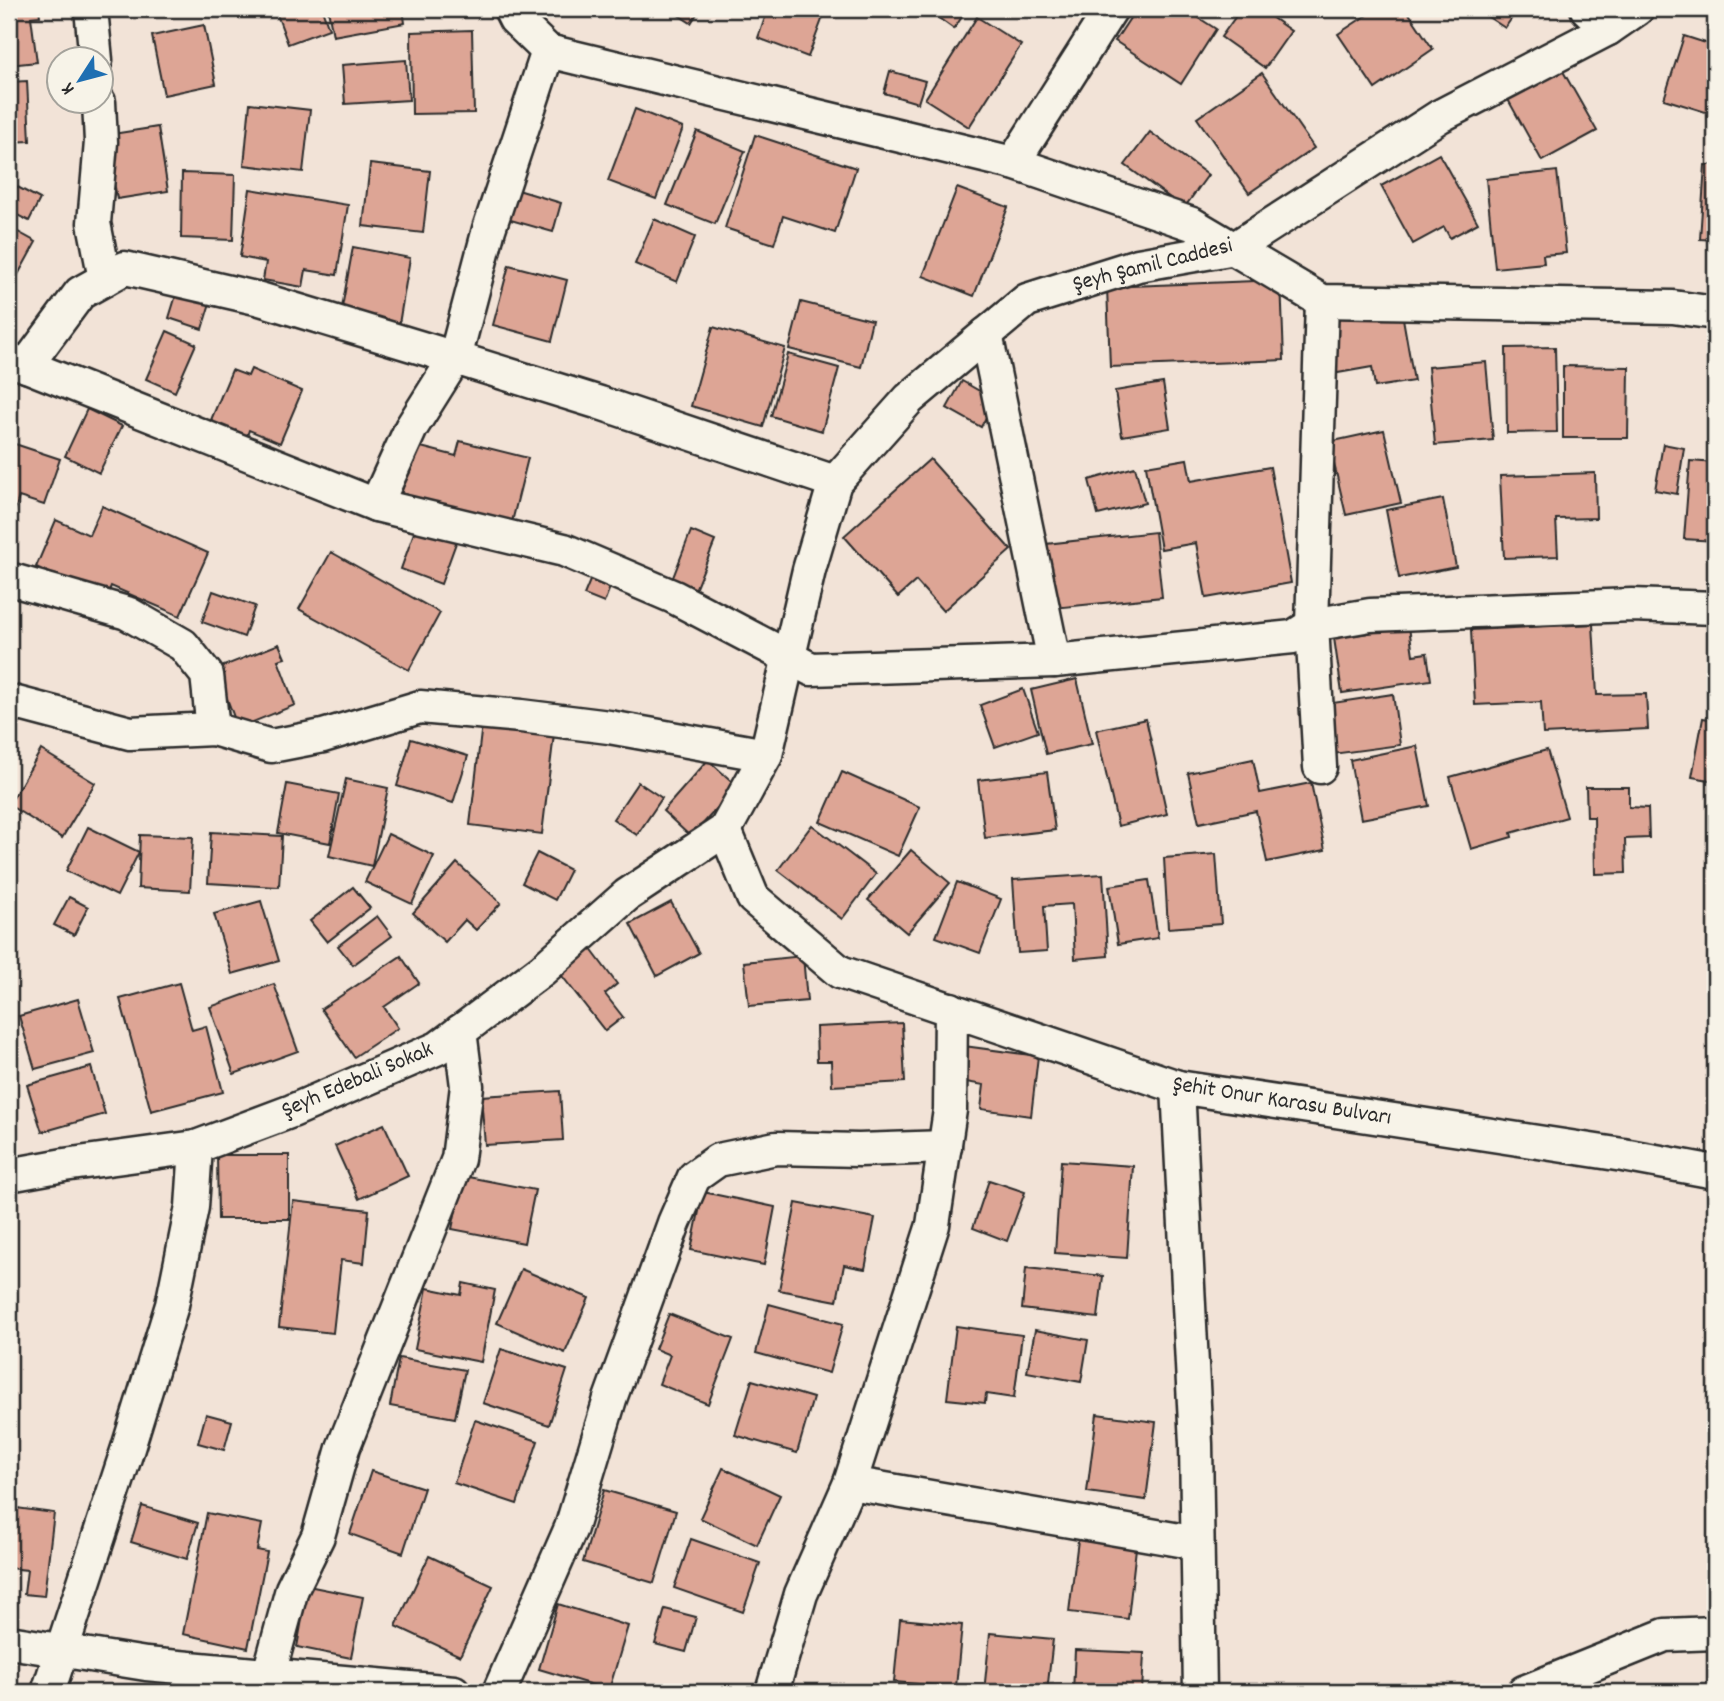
<svg xmlns="http://www.w3.org/2000/svg" width="1724" height="1701" font-family="Dekko,sans-serif">
	<style>
		.building { fill: #dda595; stroke: #2b2b2b; stroke-width: 2 }
		.lines { fill: none; stroke-linecap: round; stroke-linejoin: round }
		.street-casing { stroke: #2b2b2b; stroke-width: 37 }
		.street { stroke: #f7f3e8; stroke-width: 32 }
		.labels { text-anchor: middle; dominant-baseline: central; stroke-width: 5; stroke-linejoin: round; paint-order: stroke }
		.street-label { font-size: 23px; fill: #2b2b2b; stroke: #f7f3e8 }
	</style>
	<rect width="100%" height="100%" fill="#f2e3d7"/>
	<filter id="ink" filterUnits="userSpaceOnUse"><feTurbulence type="fractalNoise" baseFrequency=".0143" numOctaves="2"/><feDisplacementMap in="SourceGraphic" scale="14" xChannelSelector="R" yChannelSelector="G"/><feConvolveMatrix kernelMatrix="1 2 1 2 8 2 1 2 1" color-interpolation-filters="sRGB"/></filter>
	<g filter="url(#ink)">
		<g class="building">
			<polygon points="9,9 39,9 40,16 31,17 37,62 9,65"/>
			<polygon points="275,9 322,9 329,29 288,44"/>
			<polygon points="328,9 403,9 405,23 333,36"/>
			<polygon points="669,9 700,9 691,23"/>
			<polygon points="768,9 826,9 808,57 758,38"/>
			<polygon points="936,9 967,9 954,29 933,14"/>
			<polygon points="1136,9 1185,9 1216,29 1181,84 1115,41"/>
			<polygon points="1241,9 1260,9 1291,31 1265,68 1221,37"/>
			<polygon points="1376,9 1406,9 1433,49 1375,89 1338,34"/>
			<polygon points="1476,9 1518,9 1505,28"/>
			<polygon points="977,17 1021,45 969,127 925,99"/>
			<polygon points="204,25 216,84 164,95 152,36"/>
			<polygon points="472,30 474,113 412,114 411,32"/>
			<polygon points="1684,36 1715,46 1715,115 1664,99"/>
			<polygon points="406,60 409,100 345,104 342,65"/>
			<polygon points="1560,66 1597,131 1542,161 1506,96"/>
			<polygon points="890,71 925,81 918,103 884,93"/>
			<polygon points="1262,73 1314,148 1249,193 1197,118"/>
			<polygon points="27,81 30,141 9,142 9,82"/>
			<polygon points="250,103 310,110 303,172 244,165"/>
			<polygon points="635,109 683,128 656,199 608,181"/>
			<polygon points="158,127 168,191 117,199 106,135"/>
			<polygon points="697,131 745,151 715,224 667,205"/>
			<polygon points="1150,132 1208,175 1184,208 1125,165"/>
			<polygon points="755,135 856,168 835,233 783,216 774,244 725,228"/>
			<polygon points="1439,154 1478,223 1450,238 1444,227 1413,244 1381,186"/>
			<polygon points="370,164 430,171 423,233 363,226"/>
			<polygon points="1705,165 1715,165 1715,240 1700,239"/>
			<polygon points="1557,171 1566,253 1543,255 1544,263 1495,268 1486,179"/>
			<polygon points="182,173 235,175 233,240 181,238"/>
			<polygon points="10,183 40,199 29,221 9,211"/>
			<polygon points="508,187 561,203 553,232 500,217"/>
			<polygon points="957,188 1008,207 974,296 923,276"/>
			<polygon points="250,189 348,205 337,275 306,270 303,287 263,280 266,262 240,257"/>
			<polygon points="654,219 695,237 677,282 635,264"/>
			<polygon points="9,227 36,242 9,291"/>
			<polygon points="353,247 410,258 399,324 341,313"/>
			<polygon points="509,265 567,280 552,341 493,325"/>
			<polygon points="1281,280 1284,360 1110,367 1107,287"/>
			<polygon points="177,292 210,303 202,329 169,318"/>
			<polygon points="801,302 872,320 861,367 789,349"/>
			<polygon points="1401,307 1414,381 1375,387 1372,367 1332,374 1323,320"/>
			<polygon points="713,327 785,348 763,427 691,406"/>
			<polygon points="167,331 196,344 175,392 146,379"/>
			<polygon points="1555,347 1557,432 1507,433 1506,348"/>
			<polygon points="788,354 839,368 822,431 771,416"/>
			<polygon points="1486,362 1493,440 1435,445 1428,367"/>
			<polygon points="1563,366 1629,367 1628,438 1563,438"/>
			<polygon points="251,369 302,391 280,443 249,430 245,442 208,427 232,370 248,376"/>
			<polygon points="962,381 995,400 981,427 947,408"/>
			<polygon points="1163,383 1170,428 1122,436 1115,391"/>
			<polygon points="87,409 122,426 99,473 65,456"/>
			<polygon points="1384,430 1401,503 1346,515 1329,442"/>
			<polygon points="460,441 528,458 512,522 401,495 413,445 456,456"/>
			<polygon points="9,442 60,459 44,505 19,497 14,513 9,511"/>
			<polygon points="1663,444 1684,448 1677,494 1655,490"/>
			<polygon points="930,459 1011,550 943,611 916,581 898,597 844,536"/>
			<polygon points="1187,459 1191,481 1270,467 1291,583 1206,598 1196,543 1161,549 1146,466"/>
			<polygon points="1690,461 1715,463 1715,541 1684,539"/>
			<polygon points="1135,467 1145,503 1098,515 1089,480"/>
			<polygon points="1595,473 1596,518 1556,519 1558,556 1504,558 1500,476"/>
			<polygon points="1443,499 1456,567 1399,578 1386,510"/>
			<polygon points="102,506 208,553 180,616 111,586 106,598 36,567 56,520 89,535"/>
			<polygon points="417,524 457,540 441,584 401,569"/>
			<polygon points="691,531 715,541 695,590 672,580"/>
			<polygon points="1155,532 1162,597 1054,608 1046,544"/>
			<polygon points="331,552 440,613 409,670 299,609"/>
			<polygon points="593,573 612,582 604,603 584,595"/>
			<polygon points="213,591 255,606 244,637 202,622"/>
			<polygon points="1593,624 1597,695 1646,694 1648,729 1543,734 1541,702 1475,705 1471,630"/>
			<polygon points="1409,627 1413,655 1427,653 1431,680 1342,693 1334,638"/>
			<polygon points="279,644 285,658 278,660 295,705 238,728 216,669"/>
			<polygon points="1077,679 1092,744 1046,754 1031,690"/>
			<polygon points="1023,689 1038,732 995,747 980,705"/>
			<polygon points="1393,694 1400,745 1333,754 1326,704"/>
			<polygon points="1703,718 1715,720 1715,781 1692,777"/>
			<polygon points="1146,719 1167,814 1118,826 1096,730"/>
			<polygon points="482,724 554,734 542,834 470,825"/>
			<polygon points="411,739 468,756 453,803 397,786"/>
			<polygon points="1417,746 1429,806 1361,819 1350,760"/>
			<polygon points="41,750 95,783 62,838 9,805"/>
			<polygon points="1547,750 1567,817 1511,833 1512,837 1471,849 1450,777"/>
			<polygon points="1253,759 1260,793 1311,783 1325,850 1267,862 1256,811 1199,823 1188,773"/>
			<polygon points="708,760 737,786 691,837 663,811"/>
			<polygon points="842,772 920,807 898,856 820,822"/>
			<polygon points="1047,772 1055,830 985,838 978,780"/>
			<polygon points="346,779 388,788 372,866 329,856"/>
			<polygon points="638,782 662,798 637,835 613,819"/>
			<polygon points="287,784 339,794 330,843 278,833"/>
			<polygon points="1586,787 1629,787 1629,807 1648,808 1649,838 1625,839 1626,873 1595,874 1594,817 1587,817"/>
			<polygon points="812,825 876,874 842,919 778,870"/>
			<polygon points="88,827 139,852 117,896 66,871"/>
			<polygon points="211,832 282,836 279,887 208,883"/>
			<polygon points="388,834 434,856 412,904 365,882"/>
			<polygon points="140,835 193,837 190,891 138,888"/>
			<polygon points="911,850 950,883 907,933 868,900"/>
			<polygon points="537,853 570,870 555,900 522,883"/>
			<polygon points="1216,854 1221,924 1168,928 1164,858"/>
			<polygon points="457,863 501,903 476,930 465,920 445,942 413,913"/>
			<polygon points="1103,874 1108,956 1075,959 1072,904 1044,906 1047,951 1018,953 1013,880"/>
			<polygon points="1149,880 1158,938 1118,944 1109,886"/>
			<polygon points="957,882 1001,899 980,953 936,937"/>
			<polygon points="353,887 370,908 327,942 310,921"/>
			<polygon points="69,897 88,907 74,935 54,925"/>
			<polygon points="261,901 279,961 232,974 214,914"/>
			<polygon points="671,902 699,953 657,976 630,924"/>
			<polygon points="377,916 392,936 353,965 338,946"/>
			<polygon points="590,948 617,984 605,994 623,1017 605,1031 559,972"/>
			<polygon points="401,956 419,983 384,1007 398,1028 354,1057 321,1009"/>
			<polygon points="803,956 807,1001 749,1006 744,962"/>
			<polygon points="179,983 192,1030 206,1026 223,1092 151,1111 120,999"/>
			<polygon points="274,984 298,1051 234,1074 210,1007"/>
			<polygon points="78,999 94,1053 35,1069 19,1016"/>
			<polygon points="902,1023 905,1082 832,1086 831,1061 817,1061 816,1027"/>
			<polygon points="964,1046 1038,1056 1031,1116 981,1109 984,1085 960,1081"/>
			<polygon points="91,1067 105,1114 42,1132 27,1085"/>
			<polygon points="560,1091 563,1140 485,1145 481,1096"/>
			<polygon points="384,1124 408,1176 359,1199 335,1146"/>
			<polygon points="217,1155 289,1155 289,1219 218,1219"/>
			<polygon points="1061,1161 1133,1166 1127,1258 1055,1253"/>
			<polygon points="463,1176 535,1190 524,1243 452,1229"/>
			<polygon points="989,1180 1025,1192 1007,1241 973,1228"/>
			<polygon points="703,1192 775,1207 764,1265 691,1250"/>
			<polygon points="293,1201 369,1210 364,1263 341,1260 333,1333 279,1327"/>
			<polygon points="796,1203 875,1218 865,1269 844,1265 837,1301 779,1290"/>
			<polygon points="1026,1268 1103,1276 1098,1318 1022,1309"/>
			<polygon points="521,1269 589,1298 565,1353 497,1323"/>
			<polygon points="463,1283 495,1290 481,1362 415,1349 427,1288 461,1295"/>
			<polygon points="769,1304 843,1324 829,1373 756,1353"/>
			<polygon points="669,1314 733,1339 708,1404 659,1384 670,1355 655,1349"/>
			<polygon points="956,1326 1022,1335 1014,1398 986,1394 985,1403 947,1399"/>
			<polygon points="1035,1330 1088,1340 1081,1382 1027,1372"/>
			<polygon points="501,1349 567,1370 549,1425 483,1403"/>
			<polygon points="399,1358 465,1370 455,1418 390,1406"/>
			<polygon points="752,1380 813,1398 797,1453 735,1435"/>
			<polygon points="206,1414 232,1421 224,1450 198,1443"/>
			<polygon points="1097,1414 1156,1422 1146,1500 1087,1492"/>
			<polygon points="475,1420 538,1441 517,1504 454,1483"/>
			<polygon points="723,1468 780,1495 757,1545 700,1518"/>
			<polygon points="371,1471 424,1488 403,1553 350,1534"/>
			<polygon points="604,1490 676,1511 654,1583 583,1562"/>
			<polygon points="142,1506 198,1523 187,1559 131,1542"/>
			<polygon points="9,1507 54,1513 44,1596 24,1594 27,1570 9,1568"/>
			<polygon points="207,1513 262,1524 257,1550 267,1552 248,1648 183,1634"/>
			<polygon points="691,1539 760,1563 743,1612 674,1588"/>
			<polygon points="1078,1540 1136,1548 1128,1619 1069,1612"/>
			<polygon points="429,1556 493,1586 460,1656 396,1626"/>
			<polygon points="308,1586 363,1597 351,1658 297,1647"/>
			<polygon points="558,1604 628,1626 609,1690 539,1669"/>
			<polygon points="665,1609 696,1617 686,1652 655,1644"/>
			<polygon points="900,1619 962,1625 956,1687 894,1682"/>
			<polygon points="990,1633 1053,1639 1047,1692 984,1692"/>
			<polygon points="1075,1650 1144,1653 1142,1692 1073,1692"/>
		</g>
		<g class="lines">
			<g class="street-casing">
				<g id="street">
					<polyline points="91,9 96,60"/>
					<polyline points="510,9 515,19 548,51 1013,163 1192,224 1322,301 1673,307 1715,313"/>
					<polyline points="1587,9 1608,29"/>
					<polyline points="99,102 101,142 94,223 105,279"/>
					<polyline points="1013,163 1111,9"/>
					<polyline points="9,359 376,505 564,550 674,597 811,669 1054,661 986,334"/>
					<polyline points="26,366 80,293 125,268 260,299 455,358 600,403 835,482"/>
					<polyline points="376,505 411,428 455,358 489,229 548,51"/>
					<polyline points="9,579 127,613 183,645 207,675 213,729"/>
					<polyline points="1054,661 1293,637 1312,625 1370,615 1632,605 1715,608"/>
					<polyline points="9,701 130,733 213,729 271,746 323,736 420,707 521,716 609,727 766,755"/>
					<polyline points="1320,767 1312,625 1322,301"/>
					<polyline points="725,830 753,898 840,972 1178,1087 1623,1155 1715,1172"/>
					<polyline points="1178,1087 1196,1444 1200,1692"/>
					<polyline points="9,1175 64,1165 196,1147 292,1111 438,1048 542,970 627,895 725,830 766,755 809,570 835,482 909,399 1027,300 1138,265 1235,248 1440,116 1608,29 1637,9"/>
					<polyline points="850,1483 1197,1543"/>
					<polyline points="9,1642 146,1664 454,1692"/>
					<polyline points="48,1692 128,1448 172,1305 192,1207 196,1147"/>
					<polyline points="264,1692 292,1589 318,1536 343,1448 458,1159 467,1086 460,1031"/>
					<polyline points="499,1692 571,1528 610,1399 674,1223 694,1177 718,1160 776,1148 859,1150 945,1147"/>
					<polyline points="772,1692 801,1594 850,1483 933,1225 950,1110 951,1009"/>
					<polyline points="1524,1692 1665,1635 1715,1633"/>
				</g>
			</g>
			<use href="#street" class="street"/>
		</g>
	</g>
	<g class="labels">
		<g class="street-label">
			<text transform="translate(1153 266) rotate(-14)">Şeyh Şamil Caddesi</text>
			<text transform="translate(358 1081) rotate(-23)">Şeyh Edebali Sokak</text>
			<text transform="translate(1282 1102) rotate(9)">Şehit Onur Karasu Bulvarı</text>
		</g>
	</g>
	<rect width="1724" height="1701" fill="none" stroke="#f7f3e8" stroke-width="35"/>
	<rect x="18" y="18" width="1689" height="1666" fill="none" stroke="#2b2b2b" stroke-width="2.5" filter="url(#ink)"/>
	<g transform="translate(80 80) rotate(234)"><circle r="33" fill="#f7f3e8" stroke="#a5a39c" stroke-width="2"/>
	<path d="M0-5L12 26L0 18L-12 26Z" fill="#1f6fb2"/>
	<text y="-10" font-size="19" font-weight="bold" text-anchor="middle" fill="#2b2b2b">K</text>
	</g>
</svg>
